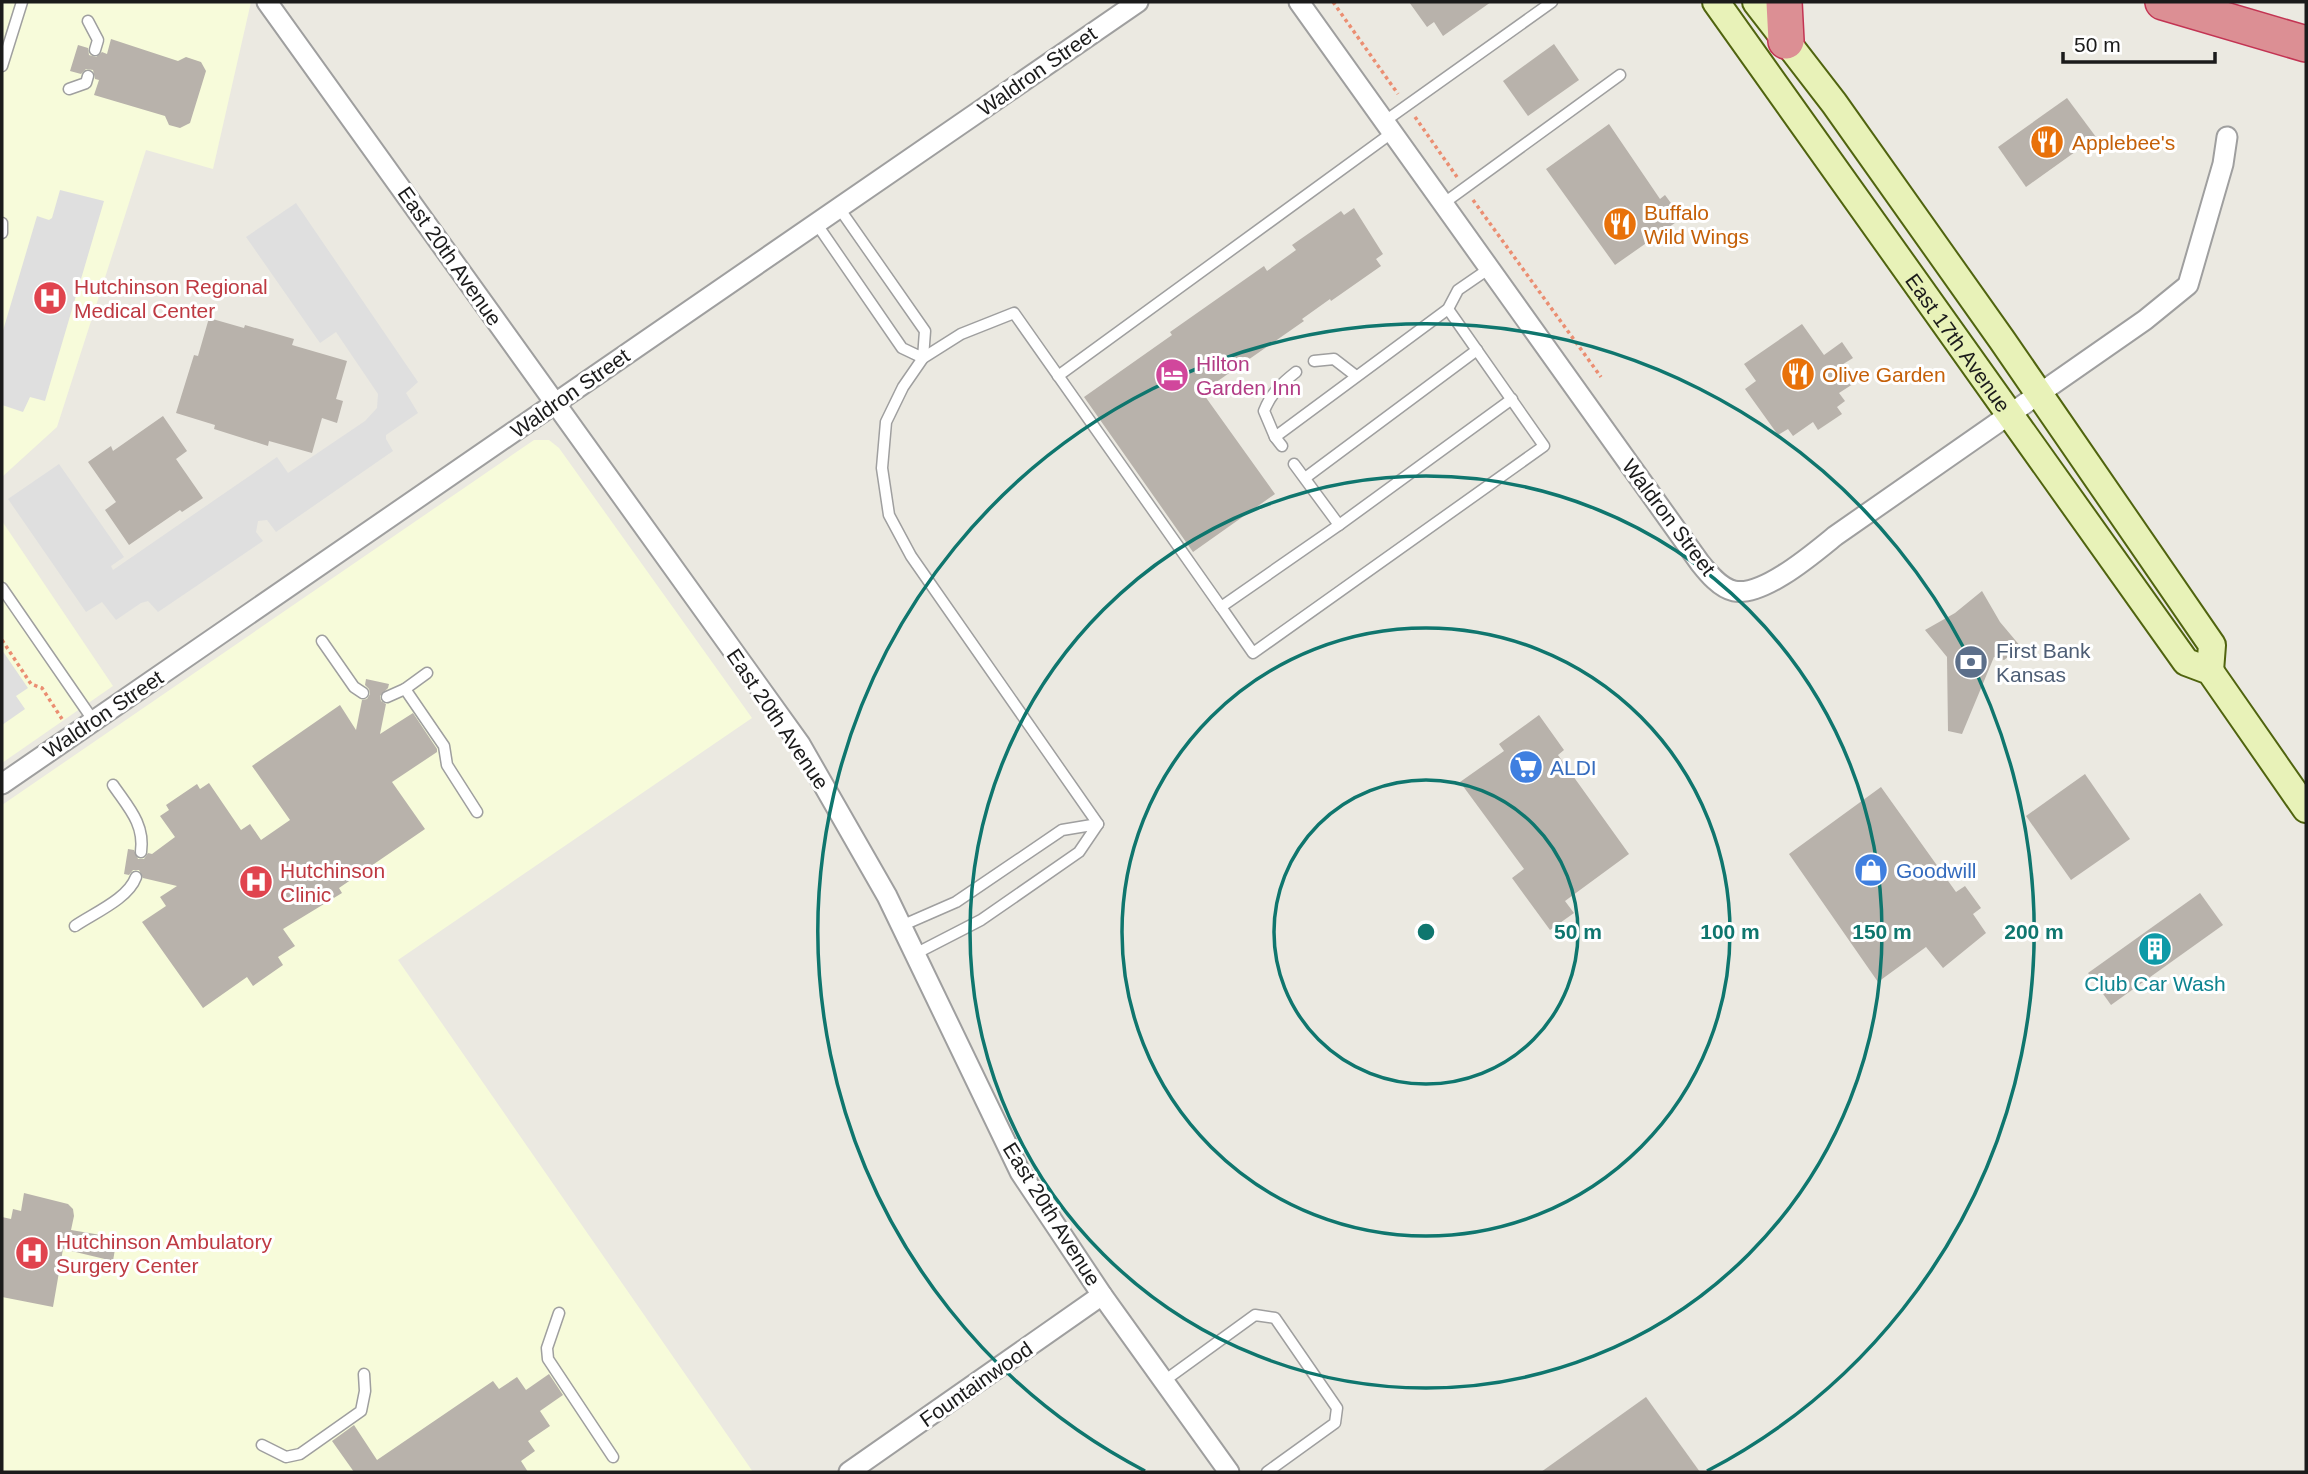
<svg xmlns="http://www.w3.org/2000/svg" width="2308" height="1474" font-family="Helvetica,sans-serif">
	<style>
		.education { fill: #f7fbda }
		.parking { fill: #dfdfdf }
		.building { fill: #b8b2ab }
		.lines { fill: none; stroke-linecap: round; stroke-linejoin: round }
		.lane-casing { stroke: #9f9f9f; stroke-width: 13 }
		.street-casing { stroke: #9f9f9f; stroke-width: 23 }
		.secondary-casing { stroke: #50640f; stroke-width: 30 }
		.highway-casing { stroke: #c33453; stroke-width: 38 }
		.path { stroke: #eb8e72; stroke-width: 3.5; stroke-dasharray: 3.5 3.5; stroke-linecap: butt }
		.lane { stroke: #fff; stroke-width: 10 }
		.street { stroke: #fff; stroke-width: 19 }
		.secondary { stroke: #e8f2b8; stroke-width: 26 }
		.highway { stroke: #dc8f94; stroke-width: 35 }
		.ring { fill: none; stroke: #0f766e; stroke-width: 3.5 }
		.labels { text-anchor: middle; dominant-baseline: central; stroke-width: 6; stroke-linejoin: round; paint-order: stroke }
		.street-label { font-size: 21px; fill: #1b1b1b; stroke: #fff }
		.food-label { font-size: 21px; fill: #c56008; stroke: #fff; text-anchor: start }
		.health-label { font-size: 21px; fill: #be3a42; stroke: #fff; text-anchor: start }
		.hotel-label { font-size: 21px; fill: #b23c85; stroke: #fff; text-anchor: start }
		.service-label { font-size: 21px; fill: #4e5e75; stroke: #fff; text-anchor: start }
		.shop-label { font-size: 21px; fill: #366cbe; stroke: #fff; text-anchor: start }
		.culture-label { font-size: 21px; fill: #0d838f; stroke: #fff }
		.centre { fill: #0f766e; stroke: #fff; stroke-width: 3.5 }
		.ring-label { font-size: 21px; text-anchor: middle; font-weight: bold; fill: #0f766e; stroke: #fff; stroke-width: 6; stroke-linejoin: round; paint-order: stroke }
	</style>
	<rect width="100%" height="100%" fill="#ebe9e1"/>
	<g class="education">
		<polygon points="2,2 251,2 213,169 146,150 57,427 2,477"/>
		<polygon points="534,440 549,440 559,448 752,718 398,960 753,1472 2,1472 2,805"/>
		<polygon points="2,521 113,686 2,763"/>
	</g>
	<g class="parking">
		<polygon points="60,190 104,201 45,401 30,397 23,412 2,405 2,334 37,216 49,220 52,218"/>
		<polygon points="296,203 418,382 406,393 418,413 386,435 386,439 393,451 276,532 267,520 258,521 256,532 263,541 158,612 148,601 141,603 116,620 102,602 86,612 8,499 59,464 124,557 111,566 113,570 277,457 288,473 365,421 377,408 378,394 336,332 320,343 246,237"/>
		<polygon points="2,650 28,688 16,696 25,709 2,725"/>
	</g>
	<g class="building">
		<polygon points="1409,2 1491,2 1443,36 1434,22 1427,27"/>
		<polygon points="111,39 178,61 186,57 201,62 206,71 190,123 180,128 169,125 165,116 94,95 99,80 95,79 93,70 86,69 81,74 70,71 78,45 88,48 89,55 96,57 102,52 107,54"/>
		<polygon points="1554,44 1579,80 1528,116 1503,81"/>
		<polygon points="2067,98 2096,137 2026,187 1998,147"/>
		<polygon points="1609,124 1660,199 1665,195 1682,218 1615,265 1546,169"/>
		<polygon points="1354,208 1383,254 1376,259 1381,266 1331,301 1330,299 1302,319 1304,321 1202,392 1275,494 1193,552 1084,397 1172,335 1170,332 1264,266 1267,271 1296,250 1292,245 1341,211 1344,215"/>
		<polygon points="209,318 244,328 245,325 294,339 292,345 347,361 336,399 343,401 337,423 322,418 312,453 269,441 268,446 214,429 215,425 176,413 194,355 198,356"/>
		<polygon points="1802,324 1824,355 1842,342 1853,358 1840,366 1853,384 1839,393 1845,401 1837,407 1842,414 1818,430 1813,422 1793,436 1788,429 1778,435 1745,389 1756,381 1744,364"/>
		<polygon points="163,416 187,451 176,459 203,498 182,512 180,510 129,545 105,510 116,502 88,462 111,446 113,451"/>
		<polygon points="1982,591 2000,622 2021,647 2004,660 1994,657 1962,734 1948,731 1947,657 1925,630 1955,613"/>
		<polygon points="366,679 389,684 388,688 380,696 381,701 386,704 380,734 413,713 437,749 437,752 392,782 425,829 339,888 342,893 283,929 295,946 278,957 283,965 253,986 247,977 203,1008 142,922 166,906 160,897 177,886 143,878 139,870 133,870 129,875 124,874 128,849 134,850 138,859 144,859 148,853 152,854 175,837 160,816 169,810 166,805 197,784 200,789 209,783 241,830 250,824 261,840 290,820 252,766 340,705 356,730 362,700 367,699 370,694 369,689 365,685"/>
		<polygon points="1539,715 1564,750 1558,755 1629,854 1565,901 1574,913 1550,930 1512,878 1524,869 1460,782 1504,751 1499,744"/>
		<polygon points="2085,774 2130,839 2071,880 2026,816"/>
		<polygon points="1881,787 1956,892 1965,886 1981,908 1973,914 1986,933 1943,968 1926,947 1878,982 1789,854"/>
		<polygon points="2200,893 2223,925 2111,1005 2088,973"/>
		<polygon points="24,1193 68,1204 73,1209 74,1216 71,1230 113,1237 116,1243 113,1261 63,1249 53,1307 2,1297 2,1217 11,1219 13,1209 21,1211"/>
		<polygon points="549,1374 563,1395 540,1411 550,1426 528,1441 535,1451 521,1461 528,1472 354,1472 332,1441 354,1425 377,1460 493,1381 499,1389 517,1377 526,1390"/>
		<polygon points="1646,1397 1700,1472 1541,1472"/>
	</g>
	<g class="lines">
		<g class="lane-casing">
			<g id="lane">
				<polyline points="88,21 98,40 95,50"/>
				<polyline points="2,66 22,2"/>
				<polyline points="69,89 86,83 88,76"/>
				<polyline points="1385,121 1552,2"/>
				<polyline points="1444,203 1620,75"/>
				<polyline points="2,223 2,233"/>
				<polyline points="816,223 902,348 923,358 925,331 839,208"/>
				<polyline points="1314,361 1334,359 1356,376"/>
				<polyline points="1058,376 1393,132"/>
				<path d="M1275,437l-11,-26c7,-18 18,-28 32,-39"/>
				<polyline points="1282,446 1275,437 1448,309 1458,290 1490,268"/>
				<polyline points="1305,478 1477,350"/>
				<polyline points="1339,525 1512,399"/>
				<polyline points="2,588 93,720"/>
				<polyline points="1221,607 1253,653 1544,446 1448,309"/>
				<polyline points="322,641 354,687 363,693"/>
				<polyline points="405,689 444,746 447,765 477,812"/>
				<polyline points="387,697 405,689 427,673"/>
				<path d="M113,785c15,22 32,39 28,67"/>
				<polyline points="1098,824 911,556 889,515 882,468 886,422 903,387 923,358 961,334 1014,313 1221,607 1339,525 1294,464"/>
				<path d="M75,926c19,-13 53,-27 61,-49"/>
				<polyline points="901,926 956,902 1062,830 1098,824 1079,852 981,920 915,954"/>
				<polyline points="559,1313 547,1348 548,1359 613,1457"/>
				<polyline points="1164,1381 1255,1315 1275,1318 1337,1408 1335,1423 1267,1472"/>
				<polyline points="262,1445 286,1457 300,1454 361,1411 365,1391 364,1374"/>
			</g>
		</g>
		<g class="street-casing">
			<g id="street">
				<polyline points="267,2 800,744 887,896 1020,1172 1102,1295 1229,1472"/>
				<path d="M1299,2l401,561c8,10 20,25 34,28 29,6 80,-38 101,-55l310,-216 43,-35 35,-121 4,-27"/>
				<polyline points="2,784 1138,2"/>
				<polyline points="849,1472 1102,1295"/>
			</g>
		</g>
		<g class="secondary-casing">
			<g id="secondary">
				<path id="s1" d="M1716,2l470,660 24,9 96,138"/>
				<polyline points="1756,2 1834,103 2002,340 2212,645 2210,671"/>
			</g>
		</g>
		<g class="highway-casing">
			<g id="highway">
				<polyline points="1784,2 1786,41"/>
				<polyline points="2163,2 2306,44"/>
			</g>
		</g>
		<g class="path">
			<polyline points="1333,2 1398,94"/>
			<polyline points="1415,117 1457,177"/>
			<polyline points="1473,200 1601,377"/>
			<polyline points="2,640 31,684 42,688 62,719"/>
		</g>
		<use href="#lane" class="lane"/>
		<use href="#street" class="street"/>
		<use href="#secondary" class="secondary"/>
		<use href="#highway" class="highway"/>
	</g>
	<g class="ring">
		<circle cx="1426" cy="932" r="152"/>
		<circle cx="1426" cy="932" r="304"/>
		<circle cx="1426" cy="932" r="456"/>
		<path d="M1145 1471A608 608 0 1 1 1707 1471"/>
	</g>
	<defs>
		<g id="restaurant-disc" transform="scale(1.75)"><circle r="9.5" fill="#e8710a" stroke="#fff"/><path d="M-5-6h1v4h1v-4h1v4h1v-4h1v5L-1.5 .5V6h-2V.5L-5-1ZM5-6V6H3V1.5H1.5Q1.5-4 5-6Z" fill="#fff"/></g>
		<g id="hospital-disc" transform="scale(1.75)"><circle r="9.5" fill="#e0444e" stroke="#fff"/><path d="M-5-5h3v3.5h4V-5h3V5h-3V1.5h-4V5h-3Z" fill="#fff"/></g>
		<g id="hotel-disc" transform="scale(1.75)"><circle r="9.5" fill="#d1479c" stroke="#fff"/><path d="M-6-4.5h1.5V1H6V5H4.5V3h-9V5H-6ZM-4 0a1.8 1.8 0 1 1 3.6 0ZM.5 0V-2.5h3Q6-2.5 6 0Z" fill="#fff"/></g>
		<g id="bank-disc" transform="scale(1.75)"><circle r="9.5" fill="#5c6f8a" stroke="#fff"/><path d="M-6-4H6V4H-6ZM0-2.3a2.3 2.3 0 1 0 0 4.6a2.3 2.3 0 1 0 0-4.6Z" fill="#fff"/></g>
		<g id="supermarket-disc" transform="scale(1.75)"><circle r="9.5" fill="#3f7fe0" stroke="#fff"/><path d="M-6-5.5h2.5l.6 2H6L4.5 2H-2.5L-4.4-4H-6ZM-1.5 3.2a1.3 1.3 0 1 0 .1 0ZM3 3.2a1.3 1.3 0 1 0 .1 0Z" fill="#fff"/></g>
		<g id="shop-disc" transform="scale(1.75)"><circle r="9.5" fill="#3f7fe0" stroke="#fff"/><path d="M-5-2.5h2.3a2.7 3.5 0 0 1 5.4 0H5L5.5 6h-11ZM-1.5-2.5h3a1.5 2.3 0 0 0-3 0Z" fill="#fff"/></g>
		<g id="building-disc" transform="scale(1.75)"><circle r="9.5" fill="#0f9aa8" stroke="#fff"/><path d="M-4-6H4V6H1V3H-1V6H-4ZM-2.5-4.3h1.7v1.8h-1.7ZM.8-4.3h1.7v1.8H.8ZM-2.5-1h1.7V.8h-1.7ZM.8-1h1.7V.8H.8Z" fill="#fff"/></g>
	</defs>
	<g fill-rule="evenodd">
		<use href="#restaurant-disc" x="2047" y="142"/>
		<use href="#restaurant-disc" x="1620" y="224"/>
		<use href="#hospital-disc" x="50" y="298"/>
		<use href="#restaurant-disc" x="1798" y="374"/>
		<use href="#hotel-disc" x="1172" y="375"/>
		<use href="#bank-disc" x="1971" y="662"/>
		<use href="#supermarket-disc" x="1526" y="767"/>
		<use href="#shop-disc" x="1871" y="870"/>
		<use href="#hospital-disc" x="256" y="882"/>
		<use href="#building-disc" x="2155" y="949"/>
		<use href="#hospital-disc" x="32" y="1253"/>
	</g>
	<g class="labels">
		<g class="street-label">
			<text transform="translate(1037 71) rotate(-35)">Waldron Street</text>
			<text transform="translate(450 256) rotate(55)">East 20th Avenue</text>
			<text stroke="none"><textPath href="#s1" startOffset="418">East 17th Avenue</textPath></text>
			<text transform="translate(570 393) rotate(-35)">Waldron Street</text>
			<text transform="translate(1669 517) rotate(53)">Waldron Street</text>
			<text transform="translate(103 714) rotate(-34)">Waldron Street</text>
			<text transform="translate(778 719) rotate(56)">East 20th Avenue</text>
			<text transform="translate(1052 1214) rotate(58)">East 20th Avenue</text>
			<text transform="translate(976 1384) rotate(-35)">Fountainwood</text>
		</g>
		<g class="food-label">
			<text x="2072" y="142">Applebee's</text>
			<text x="1644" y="212">Buffalo<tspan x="1644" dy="24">Wild Wings</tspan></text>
			<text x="1822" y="374">Olive Garden</text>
		</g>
		<g class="health-label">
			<text x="74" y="286">Hutchinson Regional<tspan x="74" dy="24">Medical Center</tspan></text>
			<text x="280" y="870">Hutchinson<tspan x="280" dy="24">Clinic</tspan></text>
			<text x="56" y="1241">Hutchinson Ambulatory<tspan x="56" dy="24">Surgery Center</tspan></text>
		</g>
		<g class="hotel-label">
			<text x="1196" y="363">Hilton<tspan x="1196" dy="24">Garden Inn</tspan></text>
		</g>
		<g class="service-label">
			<text x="1996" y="650">First Bank<tspan x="1996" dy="24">Kansas</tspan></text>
		</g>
		<g class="shop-label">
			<text x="1550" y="767">ALDI</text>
			<text x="1896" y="870">Goodwill</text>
		</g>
		<g class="culture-label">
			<text x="2155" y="983">Club Car Wash</text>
		</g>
	</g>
	<circle cx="1426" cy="932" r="10" class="centre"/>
	<g class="ring-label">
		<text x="1578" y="939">50 m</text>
		<text x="1730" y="939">100 m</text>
		<text x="1882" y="939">150 m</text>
		<text x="2034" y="939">200 m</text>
	</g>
	<rect width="2308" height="1474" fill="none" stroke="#1b1b1b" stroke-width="7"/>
	<path d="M2063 52v10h152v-10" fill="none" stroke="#1b1b1b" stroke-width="3.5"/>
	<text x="2074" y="52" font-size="21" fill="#1b1b1b" stroke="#ffffff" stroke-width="5" paint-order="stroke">50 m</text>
</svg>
